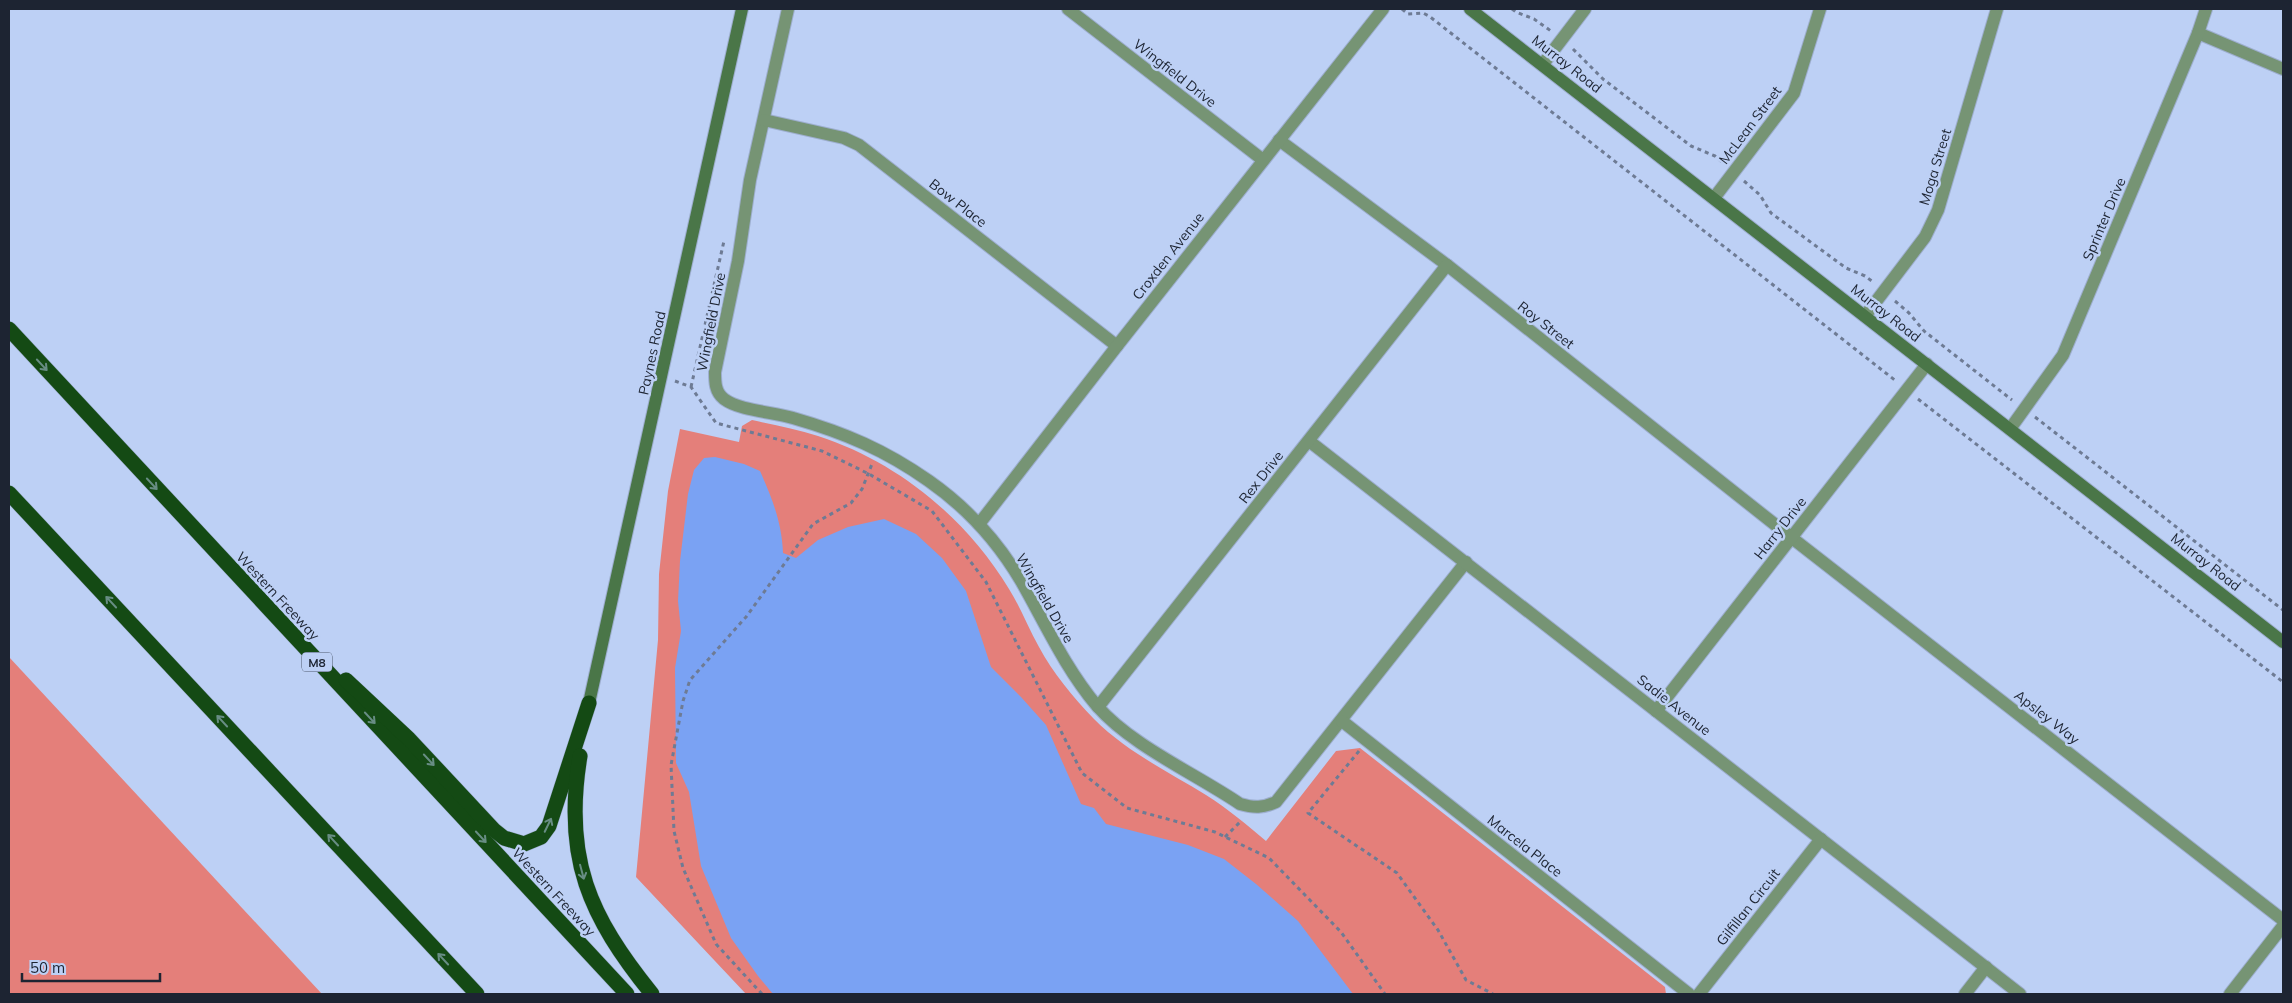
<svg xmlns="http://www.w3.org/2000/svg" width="2292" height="1003" font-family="Mulish,sans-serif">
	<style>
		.green { fill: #e47f7a }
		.water { fill: #7aa2f3 }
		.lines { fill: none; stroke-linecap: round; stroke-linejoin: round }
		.street-casing { stroke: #9daece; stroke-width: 14 }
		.secondary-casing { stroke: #9daece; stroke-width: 14 }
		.highway-casing { stroke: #9daece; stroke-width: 16 }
		.path { stroke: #6e7b94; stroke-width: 3; stroke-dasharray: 4 4; stroke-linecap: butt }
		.street { stroke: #769474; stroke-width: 12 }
		.secondary { stroke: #4a7648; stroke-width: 12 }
		.highway { stroke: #144a14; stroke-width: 15 }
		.oneway { stroke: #688d84 }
		.labels { text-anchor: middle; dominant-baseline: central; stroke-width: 5; stroke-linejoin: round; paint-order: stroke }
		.shield { fill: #bdd0f5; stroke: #4d586c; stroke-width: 1 }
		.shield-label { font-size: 12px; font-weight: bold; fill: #1d2432 }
		.street-label { font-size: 14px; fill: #1d2432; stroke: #bdd0f5 }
	</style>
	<rect width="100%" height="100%" fill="#bdd0f5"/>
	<g class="green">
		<path d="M752,420c22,5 45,9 66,16 80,26 148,82 191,153 12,19 19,39 30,58 14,26 34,50 55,72 33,33 73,52 112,76 22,14 41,30 60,46l70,-90 24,-3 305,239 1,7h-920l-110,-117 22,-237 1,-66 9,-83 12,-62 59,13 3,-16z"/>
		<polygon points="9,657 322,994 9,994"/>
	</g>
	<path class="water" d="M715,457l29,7 16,7c12,27 22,52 23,82l13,5 22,-18 30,-13 36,-8 32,15 26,24 24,33 25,76 30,30 25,28 35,79 13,4 12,16 82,21 36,14 32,25 42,37 55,73h-580l-15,-18 -27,-38 -30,-72 -12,-74 -13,-29 -1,-95 6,-37 -3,-30 2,-40 8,-67 6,-24 10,-12z"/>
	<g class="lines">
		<g class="street-casing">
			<g id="street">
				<path d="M788,9l-38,171 -12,81 -23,111c0,10 0,20 9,27 16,12 50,13 69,19 52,15 92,32 136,63 37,26 69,61 92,100 24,42 44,87 76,125 35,40 99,68 143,98 14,4 23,4 36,-2l190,-240"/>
				<polyline points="1068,9 1263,160"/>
				<polyline points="2198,33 2283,69"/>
				<polyline points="1543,64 1585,9"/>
				<polyline points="764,120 844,138 859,145 1117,346"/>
				<polyline points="1279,140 1447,265 1792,538 2283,920"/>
				<polyline points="1714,198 1794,93 1820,9"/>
				<polyline points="1865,316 1925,237 1938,210 1997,9"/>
				<polyline points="2010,429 2063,355 2198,33 2206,9"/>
				<polyline points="1309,441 2020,994"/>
				<polyline points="979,524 1117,346 1383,9"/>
				<polyline points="1098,707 1447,265"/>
				<polyline points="1656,711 1927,364"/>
				<polyline points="1342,721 1689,994"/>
				<polyline points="1699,994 1821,839"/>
				<polyline points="1965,994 1986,967"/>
				<polyline points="2230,994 2283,926"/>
			</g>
		</g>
		<g class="secondary-casing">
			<g id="secondary">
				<polyline points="1470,9 2283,642"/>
				<polyline points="589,703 742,9"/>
			</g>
		</g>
		<g class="highway-casing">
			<g id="highway">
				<polyline points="9,329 627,994"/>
				<polyline points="9,493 477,994"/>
				<polyline points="346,680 409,739 494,830 504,838 524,844 541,837 549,826 589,703"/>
				<path d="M580,756c-17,102 9,160 72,238"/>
			</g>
		</g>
		<g class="path">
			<polyline points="1402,9 1408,14 1423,13 1429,16 1896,381"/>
			<polyline points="1512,9 1516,12 1534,19 1551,31"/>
			<polyline points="1573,49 1603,79 1691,146 1715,156 1722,162"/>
			<polyline points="1744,181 1760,195 1771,213 1846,268 1865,276 1873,282"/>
			<polyline points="1895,301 1909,313 1924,331 2012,400"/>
			<polyline points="675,381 691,387 716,423 822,451 869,474 932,511 986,582 1082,773 1127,808 1215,832 1269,858 1341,932 1385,994"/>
			<polyline points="691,387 724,241"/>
			<polyline points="1918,399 2283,682"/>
			<polyline points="2035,417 2283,610"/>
			<polyline points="1359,751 1308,813 1397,873 1438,930 1466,980 1493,994"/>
			<polyline points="1225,837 1242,820"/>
			<polyline points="762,994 716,944 683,868 674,831 671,765 683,701 690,680 746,617 813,524 851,503 862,489 872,464"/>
		</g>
		<use href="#street" class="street"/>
		<use href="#secondary" class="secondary"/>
		<use href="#highway" class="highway"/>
	</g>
	<defs><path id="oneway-shaft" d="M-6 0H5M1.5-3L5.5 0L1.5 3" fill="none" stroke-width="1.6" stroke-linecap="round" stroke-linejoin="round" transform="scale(1.25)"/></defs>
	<g class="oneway">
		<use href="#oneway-shaft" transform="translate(42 365) rotate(47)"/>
		<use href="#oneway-shaft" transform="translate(152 484) rotate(47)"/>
		<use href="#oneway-shaft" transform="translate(111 602) rotate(-133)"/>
		<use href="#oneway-shaft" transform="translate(370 718) rotate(47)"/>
		<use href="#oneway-shaft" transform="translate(222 721) rotate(-133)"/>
		<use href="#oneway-shaft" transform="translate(429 760) rotate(47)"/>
		<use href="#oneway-shaft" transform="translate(548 825) rotate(-64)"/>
		<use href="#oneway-shaft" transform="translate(481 837) rotate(47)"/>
		<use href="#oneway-shaft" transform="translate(333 840) rotate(-133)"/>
		<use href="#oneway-shaft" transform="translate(582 872) rotate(75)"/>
		<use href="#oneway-shaft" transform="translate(443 959) rotate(-133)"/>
	</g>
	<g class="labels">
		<rect class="shield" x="302" y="652.5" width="30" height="19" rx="4"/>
		<g class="shield-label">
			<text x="317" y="662">M8</text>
		</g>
		<g class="street-label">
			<text transform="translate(1567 64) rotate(38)">Murray Road</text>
			<text transform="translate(1175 73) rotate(38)">Wingfield Drive</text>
			<text transform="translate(1750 125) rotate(-53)">McLean Street</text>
			<text transform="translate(1935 167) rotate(-73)">Moga Street</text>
			<text transform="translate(958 203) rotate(38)">Bow Place</text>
			<text transform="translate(2104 219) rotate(-67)">Sprinter Drive</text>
			<text transform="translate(1168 256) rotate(-52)">Croxden Avenue</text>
			<text transform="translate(1886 313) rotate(38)">Murray Road</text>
			<text transform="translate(711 322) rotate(-79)">Wingfield Drive</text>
			<text transform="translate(1546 325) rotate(38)">Roy Street</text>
			<text transform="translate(652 353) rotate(-78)">Paynes Road</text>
			<text transform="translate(1261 477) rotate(-52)">Rex Drive</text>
			<text transform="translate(1780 528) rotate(-52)">Harry Drive</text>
			<text transform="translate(2206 562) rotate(38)">Murray Road</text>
			<text transform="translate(278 596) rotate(47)">Western Freeway</text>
			<text transform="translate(1045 598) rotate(60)">Wingfield Drive</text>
			<text transform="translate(1674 705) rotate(38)">Sadie Avenue</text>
			<text transform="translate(2047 717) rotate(38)">Apsley Way</text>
			<text transform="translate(1525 846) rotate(38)">Marcela Place</text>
			<text transform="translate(554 892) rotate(47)">Western Freeway</text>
			<text transform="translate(1748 907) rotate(-52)">Gilfillan Circuit</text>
		</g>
	</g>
	<rect width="2292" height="1003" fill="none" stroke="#1d2432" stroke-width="20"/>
	<path d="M22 973v8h138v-8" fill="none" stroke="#1d2432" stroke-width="2.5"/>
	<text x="30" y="973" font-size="15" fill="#1d2432" stroke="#bdd0f5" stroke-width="4" paint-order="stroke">50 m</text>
</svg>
